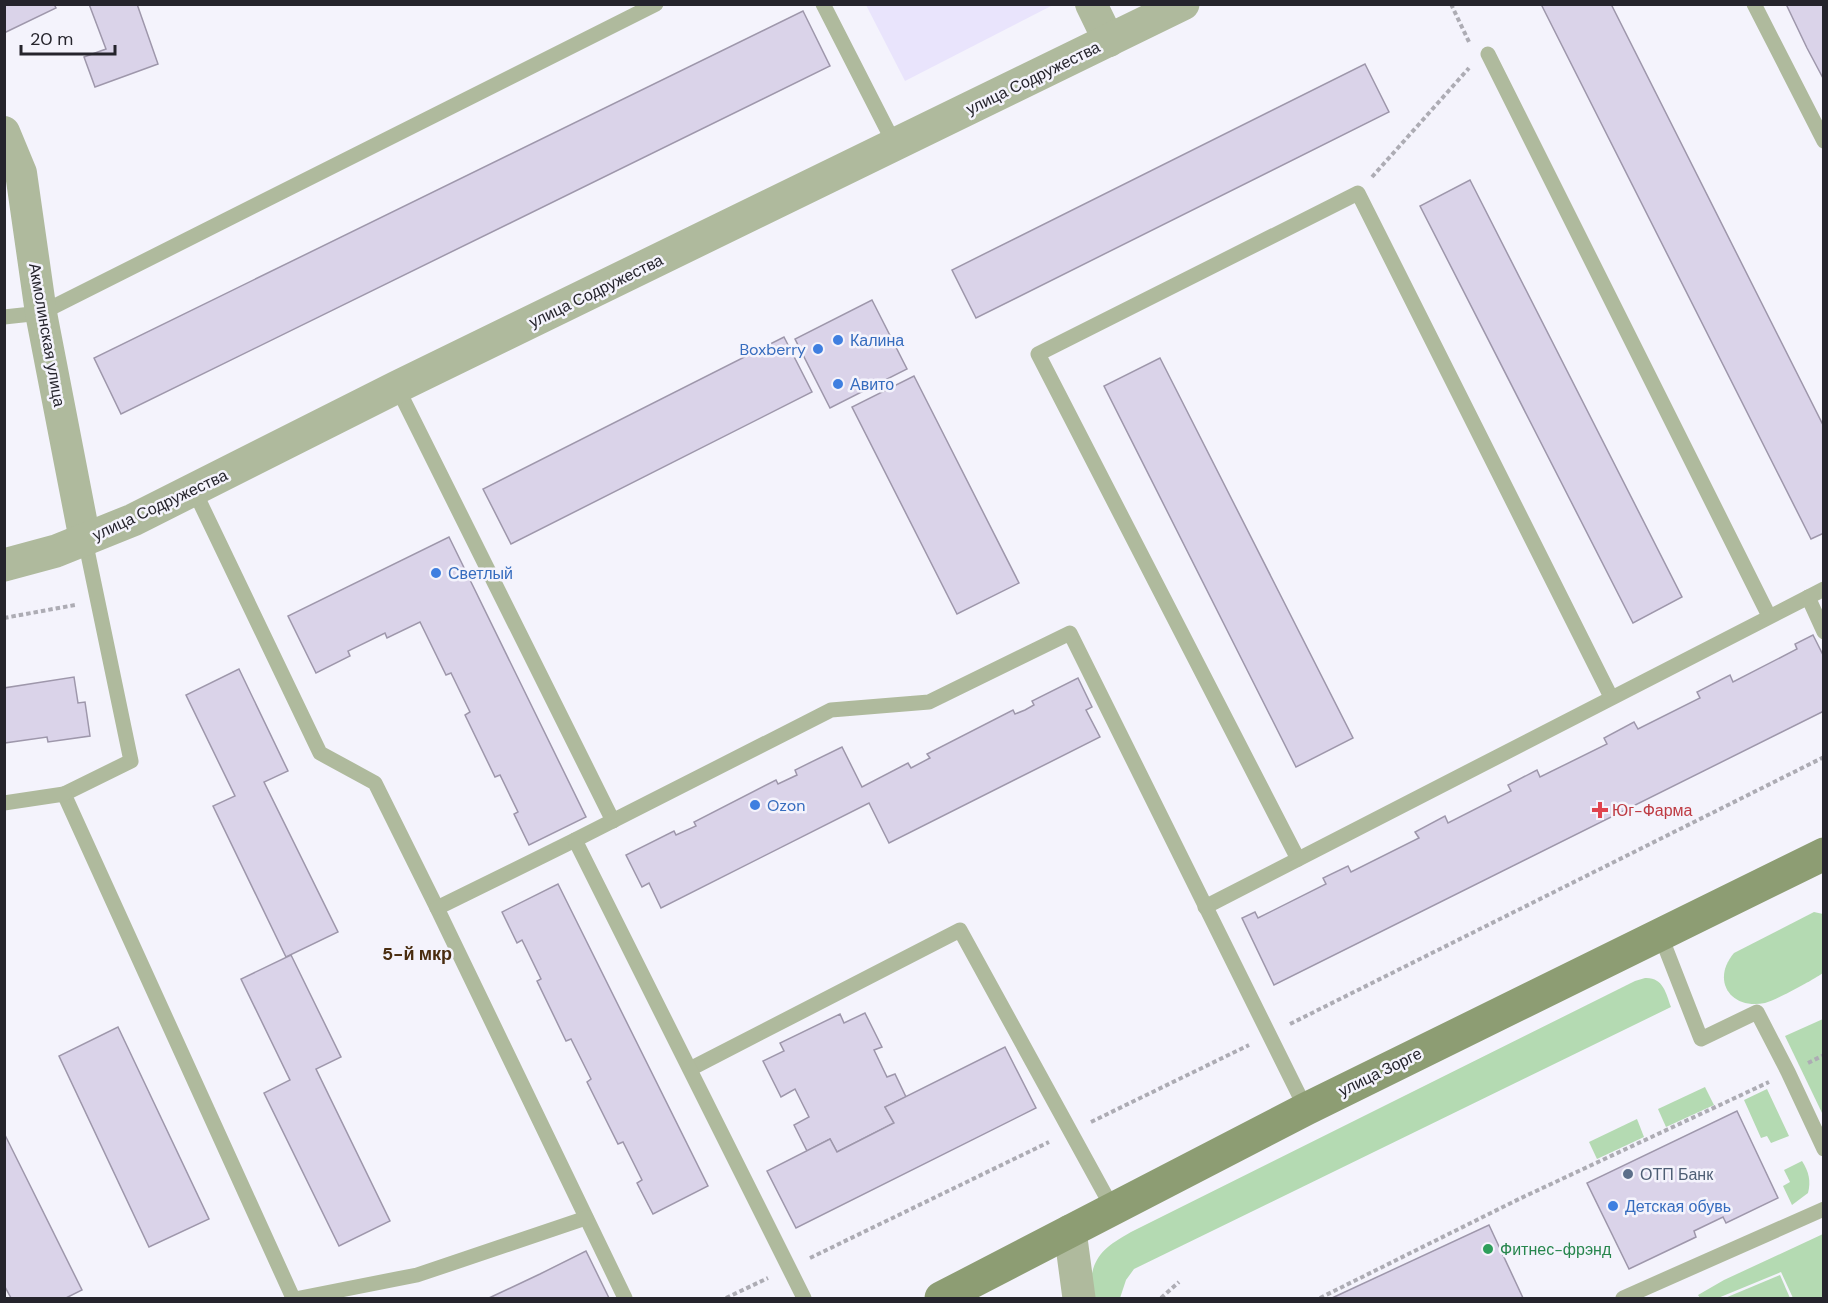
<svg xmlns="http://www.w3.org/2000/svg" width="1828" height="1303" font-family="'DM Sans',sans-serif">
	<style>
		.built { fill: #e9e4fc }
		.green { fill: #b4dab2 }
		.building { fill: #dad3e9; stroke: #9e97ab; stroke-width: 1.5 }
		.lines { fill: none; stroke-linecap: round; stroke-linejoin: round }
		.path { stroke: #adacb4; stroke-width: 4; stroke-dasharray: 4.5 3; stroke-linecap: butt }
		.service { stroke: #afba9d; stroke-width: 15 }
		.minor { stroke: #afba9d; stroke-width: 32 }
		.tertiary { stroke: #afba9d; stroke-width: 33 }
		.secondary { stroke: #8d9d73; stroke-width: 33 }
		.shop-dot { fill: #3f7fe0; stroke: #f4f3fc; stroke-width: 2 }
		.health-dot { fill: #e0444e; stroke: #f4f3fc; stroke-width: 2 }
		.service-dot { fill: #5c6f8a; stroke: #f4f3fc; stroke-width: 2 }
		.leisure-dot { fill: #2e9e5b; stroke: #f4f3fc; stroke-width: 2 }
		.labels { text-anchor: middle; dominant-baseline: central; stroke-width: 5; stroke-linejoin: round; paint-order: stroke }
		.street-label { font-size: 16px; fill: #25242c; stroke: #f4f3fc }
		.shop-label { font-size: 16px; fill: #366cbe; stroke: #f4f3fc; text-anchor: start }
		.health-label { font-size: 16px; fill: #be3a42; stroke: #f4f3fc; text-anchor: start }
		.service-label { font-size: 16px; fill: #4e5e75; stroke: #f4f3fc; text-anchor: start }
		.leisure-label { font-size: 16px; fill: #27864d; stroke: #f4f3fc; text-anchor: start }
		.neighbourhood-label { font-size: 18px; font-weight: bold; fill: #492c0f; stroke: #f4f3fc }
	</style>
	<rect width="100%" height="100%" fill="#f4f3fc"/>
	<polygon class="built" points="1053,5 905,81 866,5 1053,4"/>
	<g class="green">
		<path d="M1814,912l9,2v59c-10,7 -47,27 -58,30 -35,7 -54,-23 -31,-50z"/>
		<path d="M1645,978c18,-1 21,15 26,29l-537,262 -8,11 -6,18h-30c0,-38 9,-48 41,-66l504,-251z"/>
		<polygon points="1823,1019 1823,1115 1785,1036"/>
		<polygon points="1705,1087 1714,1105 1666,1127 1658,1109"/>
		<polygon points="1767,1089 1789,1136 1771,1143 1767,1136 1761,1138 1744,1100"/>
		<polygon points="1637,1119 1644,1137 1597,1159 1589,1142"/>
		<path d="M1802,1161c7,11 9,20 6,32l-16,12 -9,-19 7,-4 -6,-12z"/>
		<polygon points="1823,1234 1823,1298 1793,1298 1781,1272 1718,1298 1700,1298 1698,1295 1724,1280"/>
		<polygon points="1780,1275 1790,1298 1725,1298"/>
	</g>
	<g class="building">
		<polygon points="4,4 54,4 56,8 4,33"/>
		<polygon points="89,4 137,4 158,64 95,87 84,57 106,49"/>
		<polygon points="1541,4 1611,4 1824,427 1824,533 1811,539"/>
		<polygon points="1786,4 1824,4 1824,80 1807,48"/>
		<polygon points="803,11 830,66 121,414 94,358"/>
		<polygon points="1365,64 1389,112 976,318 952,270"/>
		<polygon points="1470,180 1682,597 1633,623 1420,206"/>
		<polygon points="872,300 907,369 830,408 795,339"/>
		<polygon points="784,337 812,392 511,544 483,489"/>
		<polygon points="1160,358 1353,738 1296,767 1104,386"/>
		<polygon points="914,376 1019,583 957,614 852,407"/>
		<polygon points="449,537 586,817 529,845 514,814 518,812 500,775 495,777 465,715 470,712 451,673 446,675 420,622 387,638 385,633 348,651 350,656 316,673 288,616"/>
		<polygon points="1813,635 1824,657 1824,711 1274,985 1242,918 1255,912 1258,918 1326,884 1323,878 1348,866 1351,872 1419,838 1415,832 1445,816 1448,823 1511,791 1508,785 1537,770 1540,777 1607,744 1604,738 1634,722 1638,729 1700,698 1697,692 1730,675 1733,682 1797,649 1795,644"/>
		<polygon points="239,669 288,771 264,782 338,932 286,957 213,806 235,796 186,695"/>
		<polygon points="74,677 78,703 85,702 90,736 48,742 47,737 5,743 4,750 4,688"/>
		<polygon points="1078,678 1092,707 1086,710 1100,737 889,843 869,803 661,908 649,883 642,887 626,855 674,831 676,835 696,826 694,822 776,780 778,784 797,775 795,770 842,747 862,787 908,763 911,768 930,758 927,754 1013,710 1015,714 1025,710 1034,705 1032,701"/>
		<polygon points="558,884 708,1186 653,1214 637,1183 642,1180 623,1142 618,1144 587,1082 591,1079 571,1039 566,1041 537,981 541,979 522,940 517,943 502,912"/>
		<polygon points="291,955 341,1057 316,1069 390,1221 339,1246 264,1093 290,1080 241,979"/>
		<polygon points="865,1013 882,1047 874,1050 887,1077 895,1074 906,1097 885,1107 894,1123 837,1152 830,1139 807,1151 794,1125 809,1117 795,1089 781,1097 763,1061 784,1051 780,1043 840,1014 844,1023"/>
		<polygon points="118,1027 209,1219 149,1247 59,1056"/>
		<polygon points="1005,1047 1036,1108 796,1228 767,1171 830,1139 837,1152 894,1123 885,1107"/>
		<polygon points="1737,1111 1778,1198 1726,1223 1723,1217 1694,1231 1696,1237 1629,1269 1587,1183"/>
		<polygon points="4,1133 82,1290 66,1298 11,1298 4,1285"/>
		<polygon points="1489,1225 1523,1298 1332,1298"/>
		<polygon points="586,1251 609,1298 489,1298 540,1274"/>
	</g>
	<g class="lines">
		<g class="path">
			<polyline points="1451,4 1469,42"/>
			<polyline points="1372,177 1469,68"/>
			<polyline points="4,618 75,605"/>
			<polyline points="1290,1024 1824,757"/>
			<polyline points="1808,1063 1824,1055"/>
			<polyline points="1091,1122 1249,1045"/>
			<polyline points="810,1258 1049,1142"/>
			<polyline points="726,1298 768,1278"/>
			<polyline points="1161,1298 1179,1282"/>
			<polyline points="1320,1298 1519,1199 1769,1082"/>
		</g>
		<g class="service">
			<polyline points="823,4 895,145"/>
			<polyline points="1754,4 1824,141"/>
			<polyline points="1488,54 1769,616"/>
			<polyline points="4,317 41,313 656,4"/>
			<polyline points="397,387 613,821"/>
			<polyline points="194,490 320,753 375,783 437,908 625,1298"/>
			<polyline points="85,540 131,761 64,794 293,1298"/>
			<polyline points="1808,597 1824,632"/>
			<polyline points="4,803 64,794"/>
			<polyline points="1298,859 1038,354 1358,193 1611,697"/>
			<polyline points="1205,907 1824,589"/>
			<polyline points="437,908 575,840"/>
			<polyline points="1660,934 1701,1039 1757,1012 1788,1072 1824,1149"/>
			<polyline points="690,1069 960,930 1113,1209"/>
			<polyline points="300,1298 417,1275 586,1218"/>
			<polyline points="804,1298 575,840 831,710 929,702 1070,633 1306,1109"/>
			<polyline points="1623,1298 1824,1209"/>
		</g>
		<g class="minor">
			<polyline points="1091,4 1109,41"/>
			<polyline points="4,132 21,173 41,313 85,540"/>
		</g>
		<g class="tertiary">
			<polyline points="4,565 56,551 133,520 397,387 1183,4"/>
			<polyline points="1070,1231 1079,1298"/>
		</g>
		<polyline class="secondary" points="941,1298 1306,1109 1824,854"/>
	</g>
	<g class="shop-dot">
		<circle cx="838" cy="340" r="6"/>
		<circle cx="818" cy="349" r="6"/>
		<circle cx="838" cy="384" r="6"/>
		<circle cx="436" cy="573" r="6"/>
		<circle cx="755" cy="805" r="6"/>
		<circle cx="1613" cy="1206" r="6"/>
	</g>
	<path class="health-dot" d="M1597 801h6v6h6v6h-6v6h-6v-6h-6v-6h6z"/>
	<circle class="service-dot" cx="1628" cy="1174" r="6"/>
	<circle class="leisure-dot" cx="1488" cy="1249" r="6"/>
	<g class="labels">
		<g class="street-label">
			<text transform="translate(1033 78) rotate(-26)">улица Содружества</text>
			<text transform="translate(596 291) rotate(-26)">улица Содружества</text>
			<text transform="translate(47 335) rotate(80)">Акмолинская улица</text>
			<text transform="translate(160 505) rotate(-25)">улица Содружества</text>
			<text transform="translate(1380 1072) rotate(-26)">улица Зорге</text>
		</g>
		<g class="shop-label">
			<text x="850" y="340">Калина</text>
			<text x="806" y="349" text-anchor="end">Boxberry</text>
			<text x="850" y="384">Авито</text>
			<text x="448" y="573">Светлый</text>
			<text x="767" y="805">Ozon</text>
			<text x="1625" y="1206">Детская обувь</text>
		</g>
		<g class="health-label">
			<text x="1612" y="810">Юг-Фарма</text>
		</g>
		<g class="service-label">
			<text x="1640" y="1174">ОТП Банк</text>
		</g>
		<g class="leisure-label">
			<text x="1500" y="1249">Фитнес-фрэнд</text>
		</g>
		<g class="neighbourhood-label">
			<text x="417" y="954">5-й мкр</text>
		</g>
	</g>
	<rect width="1828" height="1303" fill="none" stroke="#25242c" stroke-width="12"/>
	<path d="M21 45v9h94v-9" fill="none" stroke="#25242c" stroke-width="3"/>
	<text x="30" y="45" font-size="18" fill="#25242c" stroke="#f4f3fc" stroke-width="4.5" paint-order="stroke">20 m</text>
</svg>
